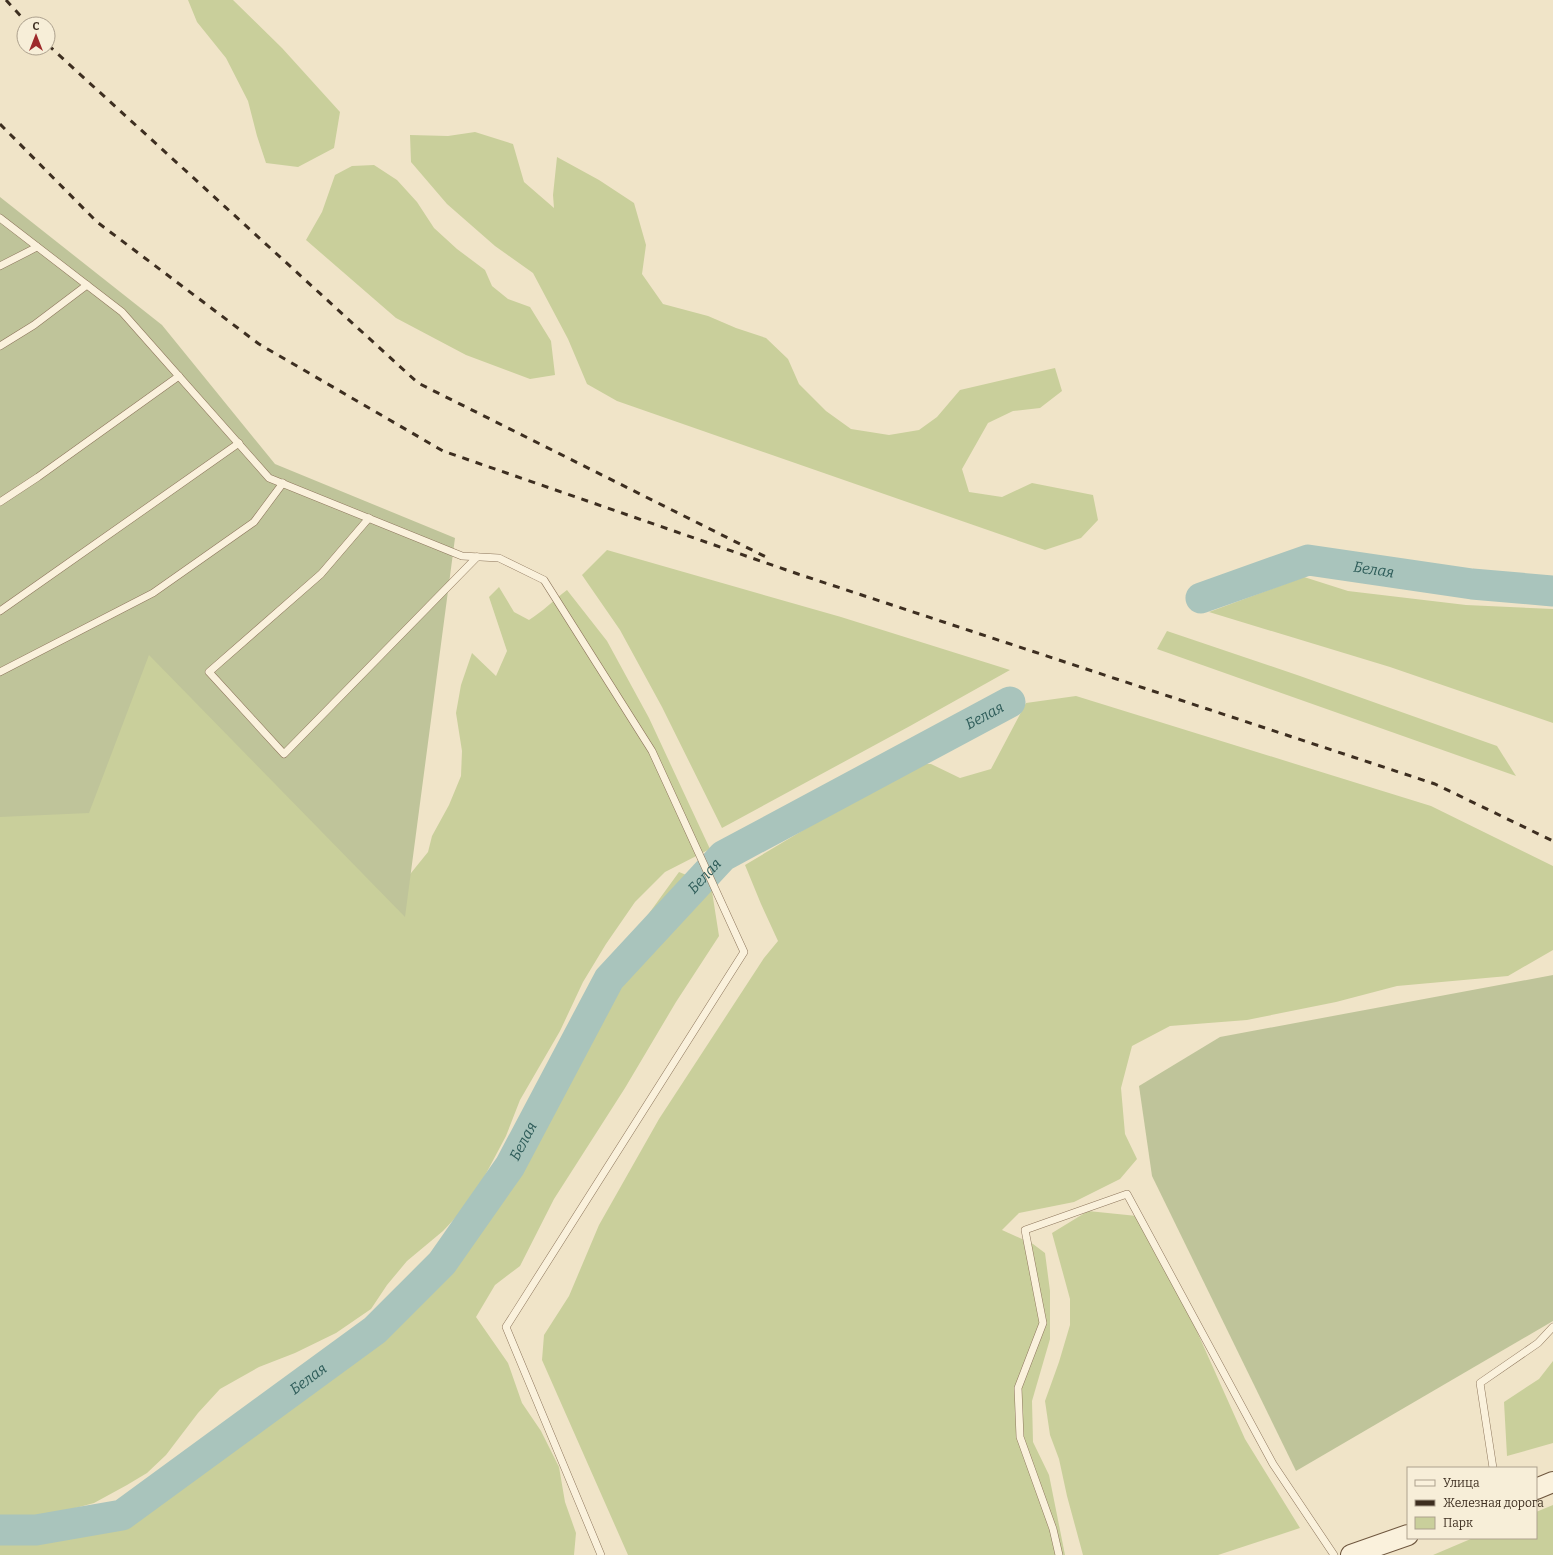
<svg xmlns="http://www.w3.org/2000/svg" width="1553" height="1555" font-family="Bitter,serif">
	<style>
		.green { fill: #c9cf9b }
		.cemetery { fill: #bfc49a }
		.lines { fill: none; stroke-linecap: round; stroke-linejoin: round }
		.river { stroke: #a9c4bc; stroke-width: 31 }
		.lane-casing { stroke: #8d765c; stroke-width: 8 }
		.secondary-casing { stroke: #6f573f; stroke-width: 22 }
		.lane { stroke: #faf1dc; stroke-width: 7 }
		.secondary { stroke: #faf1dc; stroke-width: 20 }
		.rail { stroke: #3d2e20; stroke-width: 3; stroke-dasharray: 7 7; stroke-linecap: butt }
		.labels { text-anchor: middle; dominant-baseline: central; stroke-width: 3.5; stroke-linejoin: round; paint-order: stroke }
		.water-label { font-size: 15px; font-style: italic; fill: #2f5d5a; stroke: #f7eed8 }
	</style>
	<rect width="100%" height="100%" fill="#f0e4c8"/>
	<g class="green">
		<polygon points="188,0 233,0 282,48 340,112 334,148 298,167 266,163 257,136 248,101 226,58 197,22"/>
		<polygon points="475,132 513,144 524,182 554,208 553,195 557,157 599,180 634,203 646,245 642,274 663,304 708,316 736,328 766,338 788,359 799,384 826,411 851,429 889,435 919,430 937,417 960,390 1055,368 1062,391 1040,408 1013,411 988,423 962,469 969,492 1002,497 1032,483 1093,495 1098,520 1081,538 1045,550 617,401 587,384 568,339 533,273 495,246 447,204 411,162 410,135 448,136"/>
		<polygon points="374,165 397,180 417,202 434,228 457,249 485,270 492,286 508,299 530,307 551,341 555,375 530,379 466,355 396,318 306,240 322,212 335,175 352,166"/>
		<polygon points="607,550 841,617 1010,670 910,726 722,828 662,707 620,630 582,575"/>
		<polygon points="1304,577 1348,591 1466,605 1553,609 1553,723 1390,667 1209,612"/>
		<path d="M499,587l15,25 15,8c13,-8 25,-20 38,-30l40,51 42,77 61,131 -45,23 -30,30 -29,42 -23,38 -23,49 -40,69 -14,36 -34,64 -29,31 -36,30 -20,24 -16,24 -35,24 -41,20 -36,14 -39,22 -22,24 -32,42 -19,18 -20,12 -33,18 -59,16h-35v-719l126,-173 264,272 38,-47 4,-16 17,-31 12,-29 1,-25 -6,-38 5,-28 11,-32 24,23 11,-25 -18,-54z"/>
		<polygon points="1167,631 1300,676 1497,746 1516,776 1157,649"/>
		<polygon points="1076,696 1431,806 1553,866 1553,950 1508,976 1397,986 1336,1002 1247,1020 1170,1026 1132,1046 1121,1088 1125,1134 1137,1159 1120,1179 1074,1202 1019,1213 1002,1230 1033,1244 1045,1253 1050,1291 1050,1339 1032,1401 1033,1442 1049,1475 1065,1555 628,1555 542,1360 544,1335 569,1296 599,1225 659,1119 764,958 778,941 761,904 745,865 914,764 931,764 960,778 991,769 1026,703"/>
		<polygon points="679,872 711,885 719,936 676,1002 625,1088 554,1199 520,1266 495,1285 476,1317 508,1363 522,1403 541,1431 559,1467 565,1502 576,1533 574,1555 0,1555 0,1530 116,1526 239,1436 388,1323 443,1259 535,1142 573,1061 600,987 634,934"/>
		<polygon points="1088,1211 1137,1216 1182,1298 1245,1439 1300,1528 1218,1555 1083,1555 1067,1496 1059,1459 1050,1435 1045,1401 1059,1362 1070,1325 1070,1299 1052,1233"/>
		<polygon points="1553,1361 1553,1443 1507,1456 1504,1402 1539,1379"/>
		<polygon points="1553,1505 1553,1555 1433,1555 1473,1538 1536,1538 1536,1512"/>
	</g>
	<g class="cemetery">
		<polygon points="0,197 162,325 275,464 455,538 405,917 149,655 89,813 0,817"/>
		<polygon points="1553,975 1553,1321 1296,1471 1152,1176 1139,1086 1220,1037"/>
	</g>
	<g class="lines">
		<g class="river">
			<path id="s1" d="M1201,598l107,-38 164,24 81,7"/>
			<path id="s2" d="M0,1530h36l86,-15 253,-185 67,-67 68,-97 99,-187 114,-123 287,-154"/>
		</g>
		<g class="lane-casing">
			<g id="lane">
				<polyline points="0,218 122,312 269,478 462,556 499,558 544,580 652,751 744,952 506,1327 601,1555"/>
				<polyline points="0,266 37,247"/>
				<polyline points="0,346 34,325 87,285"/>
				<polyline points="0,502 38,477 179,376"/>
				<polyline points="369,518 321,574 209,672 284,754 477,557"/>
				<polyline points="0,611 239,443"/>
				<polyline points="0,672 153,593 254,522 283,483"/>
				<polyline points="1493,1468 1480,1383 1538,1343 1553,1327"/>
				<polyline points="1059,1555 1053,1529 1020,1437 1018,1388 1043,1323 1025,1230 1127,1194 1273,1464 1334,1555"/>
			</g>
		</g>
		<g class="secondary-casing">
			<g id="secondary">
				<polyline points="1536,1489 1553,1482"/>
				<polyline points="1351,1555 1408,1535"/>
			</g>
		</g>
		<use href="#lane" class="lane"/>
		<use href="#secondary" class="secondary"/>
		<g class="rail">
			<polyline points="6,0 28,24"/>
			<polyline points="48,45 418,383 768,558"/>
			<polyline points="0,124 97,222 259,344 443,451 798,574 1435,784 1553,841"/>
		</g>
	</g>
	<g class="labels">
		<g class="water-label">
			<text stroke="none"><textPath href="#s1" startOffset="180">Белая</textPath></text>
			<text stroke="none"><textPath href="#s2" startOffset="1326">Белая</textPath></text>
			<text stroke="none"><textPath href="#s2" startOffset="1002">Белая</textPath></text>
			<text stroke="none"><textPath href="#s2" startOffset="678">Белая</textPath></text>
			<text stroke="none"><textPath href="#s2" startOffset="354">Белая</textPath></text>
		</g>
	</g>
	<rect x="1407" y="1467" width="130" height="72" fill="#f7eed8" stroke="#ada18e"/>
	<rect x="1415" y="1480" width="20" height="6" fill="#faf1dc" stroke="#ada18e"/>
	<text x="1443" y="1487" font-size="12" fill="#3d2e20">Улица</text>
	<rect x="1415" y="1500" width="20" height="6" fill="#3d2e20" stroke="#ada18e"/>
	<text x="1443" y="1507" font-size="12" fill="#3d2e20">Железная дорога</text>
	<rect x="1415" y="1517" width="20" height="12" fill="#c9cf9b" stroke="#ada18e"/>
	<text x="1443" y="1527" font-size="12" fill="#3d2e20">Парк</text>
	<g transform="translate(36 36)"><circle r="19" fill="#f7eed8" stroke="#ada18e"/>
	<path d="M0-3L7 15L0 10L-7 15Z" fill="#9e2a2b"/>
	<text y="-6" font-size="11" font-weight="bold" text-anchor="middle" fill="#3d2e20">С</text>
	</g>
</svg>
